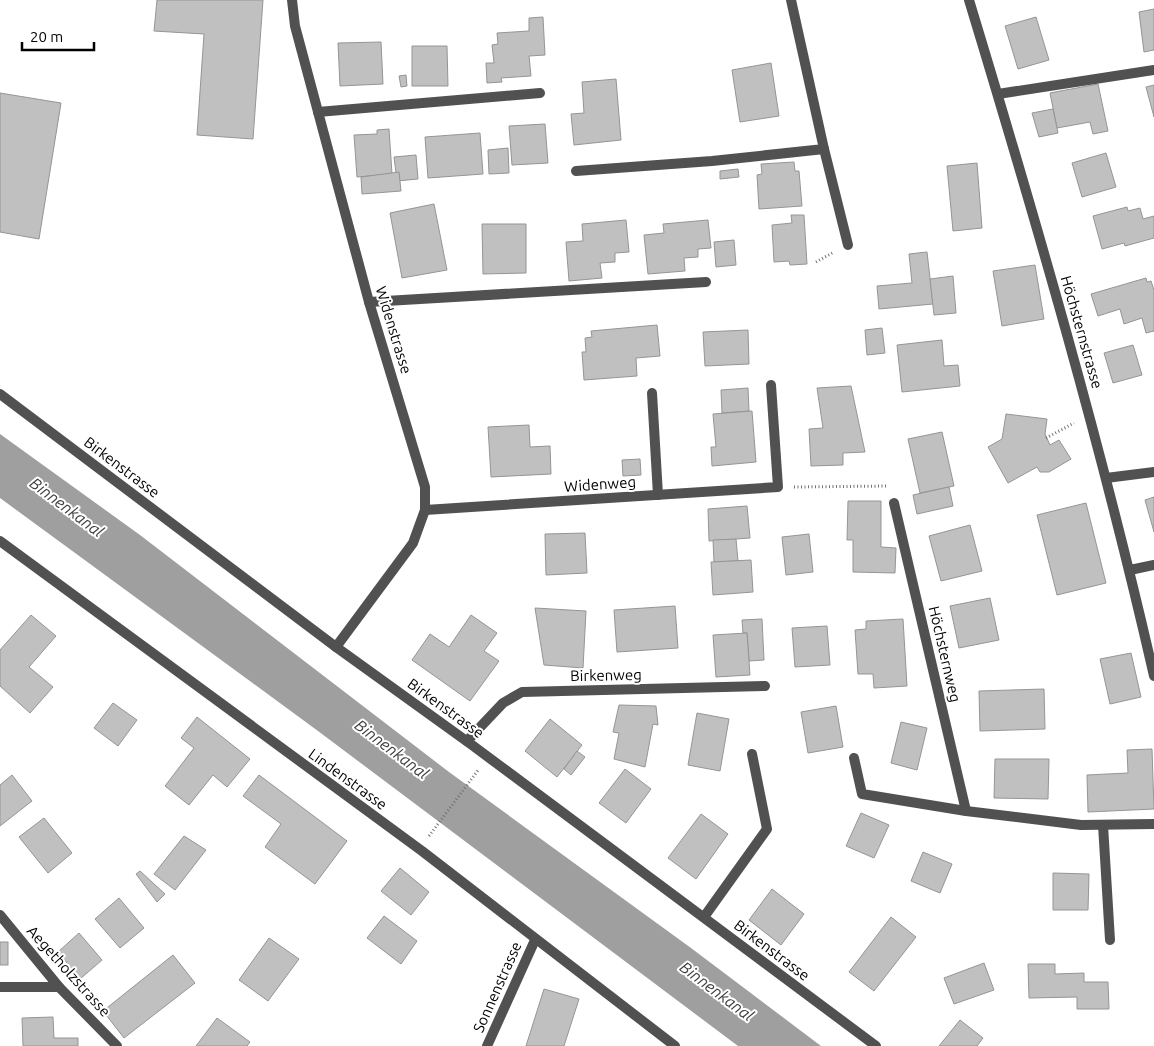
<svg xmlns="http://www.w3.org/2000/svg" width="1154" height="1046" font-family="Ubuntu,sans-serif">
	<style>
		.water { fill: #9f9f9f }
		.building { fill: #c0c0c0; stroke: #959595 }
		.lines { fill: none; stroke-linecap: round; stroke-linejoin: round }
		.path { stroke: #737373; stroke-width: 3; stroke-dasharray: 1 2.5; stroke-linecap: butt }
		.service { stroke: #515151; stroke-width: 10 }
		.minor { stroke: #515151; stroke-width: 10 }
		.labels { text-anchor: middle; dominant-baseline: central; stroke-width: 4; stroke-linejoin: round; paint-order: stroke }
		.street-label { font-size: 15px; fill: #000; stroke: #fff }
		.water-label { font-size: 16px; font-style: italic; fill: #404040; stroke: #fff }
	</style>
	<rect width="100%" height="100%" fill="#fff"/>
	<polygon class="water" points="0,434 140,535 449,772 691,948 821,1046 738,1046 318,731 0,498"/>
	<g class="building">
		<polygon points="157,0 263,0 253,139 197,135 204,34 154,31"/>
		<polygon points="1154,9 1154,50 1144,52 1139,12"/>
		<polygon points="543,17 545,55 529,56 531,76 501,78 502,82 487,83 486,63 494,63 492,45 498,44 497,33 529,31 529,18"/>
		<polygon points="1036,17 1049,60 1018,69 1005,26"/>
		<polygon points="381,42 383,84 340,86 338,43"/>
		<polygon points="412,46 447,46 448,86 412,86"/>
		<polygon points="771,63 779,116 740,122 732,70"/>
		<polygon points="406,75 407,86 401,87 399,76"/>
		<polygon points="616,79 621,140 574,145 571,114 584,113 582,82"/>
		<polygon points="1098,84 1108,131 1093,134 1090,122 1057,128 1050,93"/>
		<polygon points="1154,85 1154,117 1146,87"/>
		<polygon points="0,93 61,103 39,239 0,232"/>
		<polygon points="1053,109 1058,133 1039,137 1032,113"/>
		<polygon points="545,124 548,163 512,165 509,126"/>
		<polygon points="389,129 392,174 357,177 354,135 377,134 377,130"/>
		<polygon points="480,133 483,174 428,178 425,137"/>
		<polygon points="508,148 509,173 489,174 488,150"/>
		<polygon points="1106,153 1116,187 1082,197 1072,163"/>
		<polygon points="416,155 418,179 397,181 394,157"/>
		<polygon points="794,162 795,171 799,171 802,206 759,209 757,175 762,174 761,164"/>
		<polygon points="977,163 982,228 953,231 947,166"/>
		<polygon points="738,169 739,177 720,179 720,171"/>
		<polygon points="399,172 401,191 362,194 361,177"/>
		<polygon points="434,204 447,270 402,278 390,213"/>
		<polygon points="1127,207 1128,211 1140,208 1143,219 1154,216 1154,238 1125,246 1124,243 1102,249 1093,216"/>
		<polygon points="791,215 804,215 807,264 790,265 789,261 774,262 772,225 792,223"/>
		<polygon points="626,220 629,252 615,253 615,262 600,263 602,278 569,281 566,242 583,241 582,224"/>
		<polygon points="708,220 711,248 698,249 698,257 684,258 685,271 648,274 644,235 664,233 663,224"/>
		<polygon points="482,224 526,224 526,273 483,274"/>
		<polygon points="734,240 736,265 716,267 714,242"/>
		<polygon points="927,252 933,304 879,309 877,286 912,283 909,254"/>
		<polygon points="1035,265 1044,319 1002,326 993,271"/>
		<polygon points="953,276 956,313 934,315 930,279"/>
		<polygon points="1146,278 1147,282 1151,281 1154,290 1154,331 1146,333 1142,318 1124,324 1120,309 1098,316 1091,294"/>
		<polygon points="657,325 660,356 636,358 637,376 584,380 582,352 586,352 585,338 592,337 591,331"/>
		<polygon points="882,328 885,353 867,355 865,330"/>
		<polygon points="748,330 749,364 705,366 703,332"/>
		<polygon points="942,340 944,366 958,365 960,386 902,392 897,345"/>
		<polygon points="1133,345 1142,375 1113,383 1104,353"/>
		<polygon points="851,386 865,452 843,453 843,465 811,466 809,429 823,428 817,388"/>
		<polygon points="748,388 749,411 722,413 721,390"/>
		<polygon points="752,411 756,462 712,466 711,447 716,447 713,414"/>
		<polygon points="1006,414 1047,419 1045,434 1050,445 1059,440 1071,459 1049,472 1040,472 1037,467 1008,483 988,447 1002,439"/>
		<polygon points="529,425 530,447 550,446 551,474 491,477 488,427"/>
		<polygon points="942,432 954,486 920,493 908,439"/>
		<polygon points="640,459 641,475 623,476 622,460"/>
		<polygon points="949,487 953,506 917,514 913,495"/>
		<polygon points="1154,497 1154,532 1145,500"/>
		<polygon points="848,501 881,501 881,547 896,548 895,573 853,572 853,540 847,540"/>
		<polygon points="1086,503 1106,583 1057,595 1037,515"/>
		<polygon points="747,506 750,538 709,541 708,509"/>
		<polygon points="970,525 982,571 941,581 929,536"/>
		<polygon points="585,533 587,573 546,575 545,534"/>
		<polygon points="809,534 813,572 786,575 782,537"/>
		<polygon points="736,539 738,561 714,562 713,540"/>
		<polygon points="751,560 753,592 713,595 711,562"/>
		<polygon points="990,598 999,640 959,648 950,606"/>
		<polygon points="675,606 678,648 617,652 614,610"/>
		<polygon points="535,608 586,611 583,668 544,665"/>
		<polygon points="31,615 56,636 29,667 53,687 30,713 0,686 0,650"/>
		<polygon points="471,615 497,633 484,651 499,661 470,701 412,660 430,634 449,647"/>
		<polygon points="762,619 764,660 749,661 747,633 743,633 742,620"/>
		<polygon points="903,619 907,686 874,688 873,674 858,674 855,630 866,629 866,621"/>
		<polygon points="827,626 830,665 795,667 792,628"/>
		<polygon points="747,633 750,675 716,677 713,635"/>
		<polygon points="1131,653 1141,697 1110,704 1100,659"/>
		<polygon points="1044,689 1045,729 980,731 979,691"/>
		<polygon points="113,703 137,720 118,746 94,728"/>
		<polygon points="619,705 656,706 658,725 653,724 645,767 614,759 619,733 613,732"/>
		<polygon points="836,706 843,747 808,753 801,712"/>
		<polygon points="697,713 729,719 720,771 688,765"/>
		<polygon points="197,717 250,759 227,787 213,775 189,805 165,786 194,748 181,738"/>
		<polygon points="550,719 582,745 557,777 525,751"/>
		<polygon points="901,722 927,728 917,770 891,763"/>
		<polygon points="1152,749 1154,809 1088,812 1087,775 1128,773 1127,750"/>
		<polygon points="577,751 585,757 571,775 564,769"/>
		<polygon points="995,759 1049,759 1048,799 994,798"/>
		<polygon points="625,769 651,789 626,823 599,803"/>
		<polygon points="12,775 32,801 0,826 0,785"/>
		<polygon points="259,775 347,841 315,884 265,847 281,824 243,796"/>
		<polygon points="861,813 889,825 874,858 846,846"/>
		<polygon points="701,814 728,834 696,879 668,858"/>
		<polygon points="44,818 72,853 48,873 19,837"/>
		<polygon points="184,836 206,850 175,890 154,874"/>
		<polygon points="923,852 952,864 940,893 911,881"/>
		<polygon points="400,868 429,892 411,915 381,891"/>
		<polygon points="140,871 165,894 157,902 136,874"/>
		<polygon points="1053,873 1089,874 1088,910 1053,910"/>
		<polygon points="772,889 804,914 781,945 749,920"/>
		<polygon points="119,898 144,928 120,948 95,919"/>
		<polygon points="384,916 417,941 401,964 367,938"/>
		<polygon points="891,917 916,937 874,991 849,972"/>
		<polygon points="79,933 102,960 80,979 58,952"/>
		<polygon points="269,938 299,959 268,1001 239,980"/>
		<rect x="0" y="942" width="8" height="23"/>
		<polygon points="173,955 195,983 124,1038 103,1011"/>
		<polygon points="984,963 994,990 954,1004 944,978"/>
		<polygon points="1028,964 1055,964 1055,974 1084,973 1084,982 1108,982 1109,1009 1077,1009 1077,997 1029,998"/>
		<polygon points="544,989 579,999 564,1046 526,1046"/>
		<polygon points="53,1017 54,1038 78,1038 78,1046 23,1046 22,1018"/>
		<polygon points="217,1018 250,1042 247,1046 196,1046"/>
		<polygon points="960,1020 983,1038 977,1046 939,1046"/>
	</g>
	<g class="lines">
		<g class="path">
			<polyline points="816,262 834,252"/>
			<polyline points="1046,438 1074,423"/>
			<polyline points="794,487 888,486"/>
			<polyline points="429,836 479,769"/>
		</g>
		<g class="service">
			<polyline points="998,94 1154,70"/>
			<polyline points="318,112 540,93"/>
			<polyline points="824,149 848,245"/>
			<polyline points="576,171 712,161 824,149 791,0"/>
			<polyline points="369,302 706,282"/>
			<polyline points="652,393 658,495"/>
			<polyline points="1106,478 1154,472"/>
			<polyline points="425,510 778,487 771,385"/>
			<polyline points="1130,570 1154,565"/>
			<polyline points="467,741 503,703 522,692 765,686"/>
			<polyline points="1103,825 1110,940"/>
			<polyline points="704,917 767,829 752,754"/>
			<polyline points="0,987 59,987"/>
		</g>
		<g class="minor">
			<polyline points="292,0 295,26 369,302 425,487 425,510 413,543 336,647"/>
			<path d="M969,0c68,224 133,448 185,676"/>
			<polyline points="0,394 336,647 472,745 876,1046"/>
			<polyline points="894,503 966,811"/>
			<polyline points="0,541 422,851 675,1046"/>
			<polyline points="854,758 862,794 966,811 1081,825 1154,824"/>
			<polyline points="0,915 59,987 117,1046"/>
			<polyline points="487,1046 535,940"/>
		</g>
	</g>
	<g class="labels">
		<g class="street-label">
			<text transform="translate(394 330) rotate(73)">Widenstrasse</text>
			<text transform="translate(1082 332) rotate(74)">Höchsternstrasse</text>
			<text transform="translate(122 467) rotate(37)">Birkenstrasse</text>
			<text transform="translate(600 484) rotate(-4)">Widenweg</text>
			<text transform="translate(945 654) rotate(77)">Höchsternweg</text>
			<text transform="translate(606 675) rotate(-1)">Birkenweg</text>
			<text transform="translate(446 708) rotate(36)">Birkenstrasse</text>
			<text transform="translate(348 779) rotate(36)">Lindenstrasse</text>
			<text transform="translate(772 950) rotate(37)">Birkenstrasse</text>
			<text transform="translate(69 971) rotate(48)">Aegetholzstrasse</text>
			<text transform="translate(497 987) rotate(-66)">Sonnenstrasse</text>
		</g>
		<g class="water-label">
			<text transform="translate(67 507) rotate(37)">Binnenkanal</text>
			<text transform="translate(392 749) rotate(37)">Binnenkanal</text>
			<text transform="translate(717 991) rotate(37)">Binnenkanal</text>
		</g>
	</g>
	<path d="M22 42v8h72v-8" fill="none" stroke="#000000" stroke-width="2.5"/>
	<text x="30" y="42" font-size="15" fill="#000000" stroke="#ffffff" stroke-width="4" paint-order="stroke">20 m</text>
</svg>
